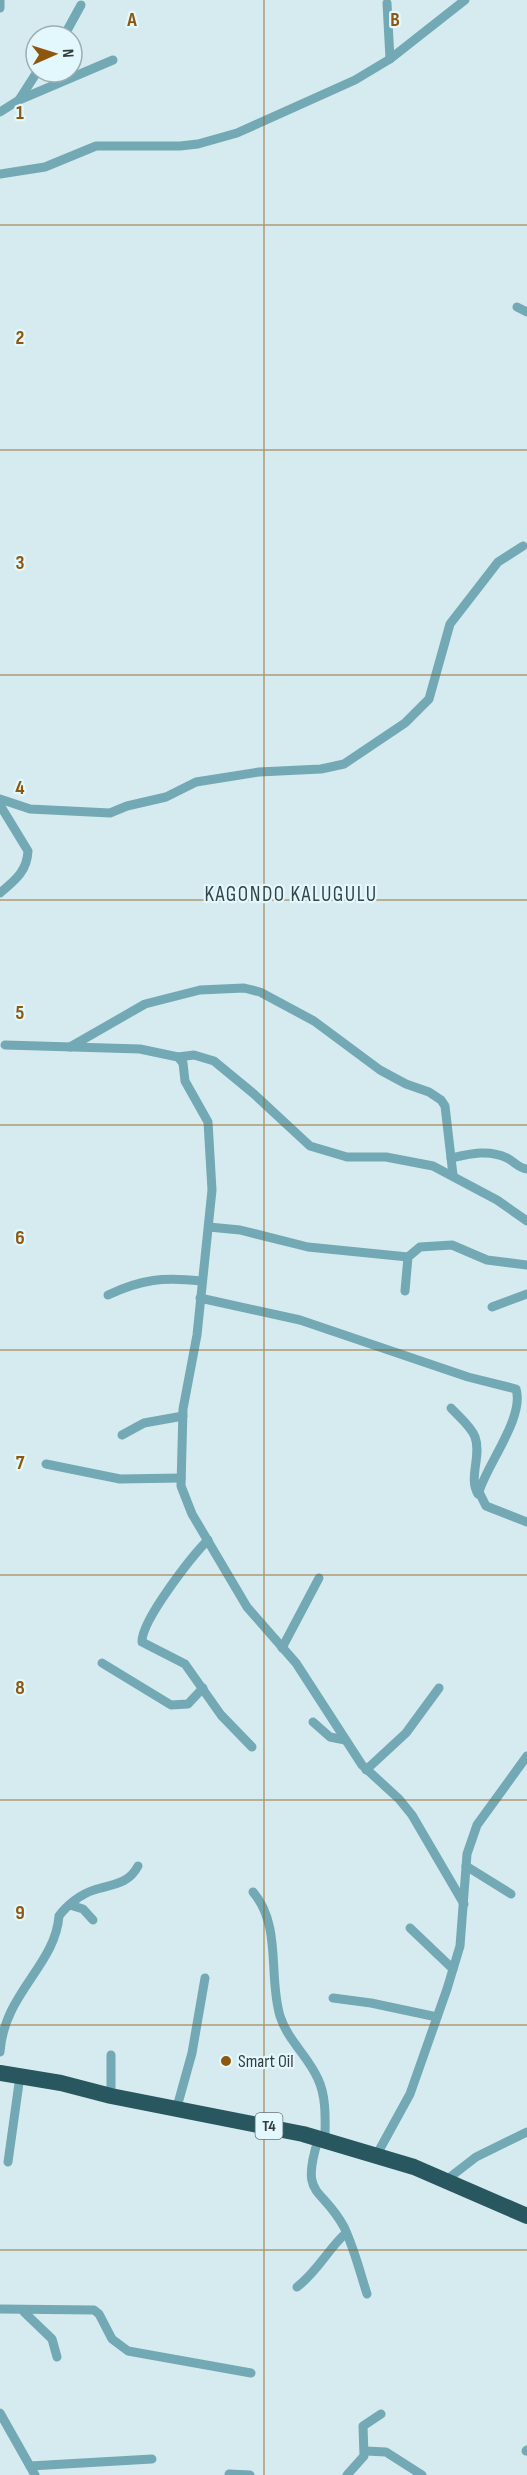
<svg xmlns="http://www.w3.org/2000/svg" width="527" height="2475" font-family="'Sofia Sans Condensed',sans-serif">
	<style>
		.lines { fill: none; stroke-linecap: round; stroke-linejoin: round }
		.street { stroke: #73a9b4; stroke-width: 9 }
		.highway { stroke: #285760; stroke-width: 16 }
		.grid { fill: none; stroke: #8e570d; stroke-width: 1.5; stroke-opacity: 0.55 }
		.poi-dot { fill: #8e570d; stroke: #e3f8fc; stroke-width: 2 }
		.labels { text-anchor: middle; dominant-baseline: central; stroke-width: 4.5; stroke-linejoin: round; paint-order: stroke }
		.shield { fill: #e3f8fc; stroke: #687477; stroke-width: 1.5 }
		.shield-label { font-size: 16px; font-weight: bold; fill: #343c3e }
		.poi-label { font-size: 18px; fill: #343c3e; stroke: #e3f8fc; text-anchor: start }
		.quarter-label { font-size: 21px; letter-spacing: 1.5px; fill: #344548; stroke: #e3f8fc }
		.grid-label { font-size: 20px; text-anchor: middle; font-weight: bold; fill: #8e570d; stroke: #e3f8fc; stroke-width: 4.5; stroke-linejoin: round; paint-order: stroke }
	</style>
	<rect width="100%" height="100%" fill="#d6ebef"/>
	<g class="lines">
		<g class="street">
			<polyline points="387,3 390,59"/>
			<polyline points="0,8 0,0"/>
			<polyline points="64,36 81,5"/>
			<polyline points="19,100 113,60"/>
			<polyline points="0,112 19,100 37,72"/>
			<polyline points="0,174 45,167 96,146 180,146 198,144 237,133 355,80 390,59 465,0"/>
			<polyline points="517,307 527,312"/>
			<polyline points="0,799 30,809 110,813 127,806 166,797 196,782 259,772 321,769 344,764 405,723 429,699 450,624 498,562 523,546"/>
			<path d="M0,805l28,46c-1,21 -14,30 -28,42"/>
			<polyline points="5,1045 140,1049 178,1057 183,1063 185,1081 208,1122 212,1190 197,1335 183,1409 181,1486 192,1514 247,1607 296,1663 362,1765 399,1799 412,1815 464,1904"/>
			<polyline points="70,1047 145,1004 200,990 244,988 260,992 314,1021 380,1070 406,1084 429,1092 441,1100 445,1106 453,1175"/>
			<polyline points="178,1057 194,1055 214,1061 254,1094 310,1146 347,1157 386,1157 433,1166 497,1200 527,1221"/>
			<path d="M451,1158c18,-4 38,-9 56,0 8,4 11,10 20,11"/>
			<polyline points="209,1227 240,1230 308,1247 408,1257"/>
			<polyline points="405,1291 408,1257 420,1247 452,1245 487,1260 527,1265"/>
			<path d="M108,1295c34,-16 55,-18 93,-14"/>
			<path d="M200,1298l100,22 168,57 48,12c9,28 -30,77 -37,103l7,14 41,16"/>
			<polyline points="492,1307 527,1294"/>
			<path d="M451,1408c8,9 20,18 24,29 7,18 -7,41 3,57"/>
			<polyline points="122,1435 144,1423 183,1416"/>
			<polyline points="46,1464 120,1479 181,1478"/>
			<path d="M208,1540c-16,16 -67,81 -66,102l43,22 36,51 31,32"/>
			<polyline points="282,1648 319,1578"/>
			<polyline points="102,1663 171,1705 188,1704 203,1688"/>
			<polyline points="313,1722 330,1737 345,1740"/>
			<polyline points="366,1770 406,1733 439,1688"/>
			<polyline points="466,1866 511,1894"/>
			<path d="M253,1892c29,34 15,84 27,124 8,25 28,40 38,63 9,19 7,43 7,64"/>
			<polyline points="70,1905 83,1909 93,1920"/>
			<polyline points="410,1928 453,1969"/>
			<polyline points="333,1998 371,2003 437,2017"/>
			<path d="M0,2052c4,-59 55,-86 59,-136 8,-11 22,-22 35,-26 18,-6 34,-5 44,-24"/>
			<polyline points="111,2055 111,2096"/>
			<polyline points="177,2107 192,2053 205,1978"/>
			<path d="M318,2140c-18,58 3,45 26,87 10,21 16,45 23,67"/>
			<polyline points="376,2156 410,2094 447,1989 460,1946 467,1854 477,1825 527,1756"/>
			<polyline points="8,2162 20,2076"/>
			<polyline points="445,2181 476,2157 527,2132"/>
			<path d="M297,2287c21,-16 31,-38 49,-54"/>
			<polyline points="0,2309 94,2310 99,2314 112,2339 128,2351 251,2373"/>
			<polyline points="24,2312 52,2339 57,2357"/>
			<polyline points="0,2413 35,2475"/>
			<polyline points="366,2451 386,2452 422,2475"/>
			<polyline points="526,2451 527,2450"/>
			<polyline points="30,2466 152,2459"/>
			<polyline points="229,2474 250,2475"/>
			<polyline points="347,2475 364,2456 363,2426 381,2414"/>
		</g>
		<polyline class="highway" points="0,2073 61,2083 111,2096 303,2134 414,2167 527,2216"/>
	</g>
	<path class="grid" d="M264,0v2475M0,225h527M0,450h527M0,675h527M0,900h527M0,1125h527M0,1350h527M0,1575h527M0,1800h527M0,2025h527M0,2250h527"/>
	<circle class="poi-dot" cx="226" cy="2061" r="6"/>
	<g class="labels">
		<rect class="shield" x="255.5" y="2113" width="27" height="26" rx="4.5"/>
		<g class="shield-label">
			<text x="269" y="2126">T4</text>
		</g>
		<g class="poi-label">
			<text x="238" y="2061">Smart Oil</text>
		</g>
		<g class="quarter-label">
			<text x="291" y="894">KAGONDO KALUGULU</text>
		</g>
	</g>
	<g class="grid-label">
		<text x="132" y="26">A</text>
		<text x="395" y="26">B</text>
		<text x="20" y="119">1</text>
		<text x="20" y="344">2</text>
		<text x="20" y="569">3</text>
		<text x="20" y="794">4</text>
		<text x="20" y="1019">5</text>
		<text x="20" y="1244">6</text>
		<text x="20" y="1469">7</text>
		<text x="20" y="1694">8</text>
		<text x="20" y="1919">9</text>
	</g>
	<g transform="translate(54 54) rotate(87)"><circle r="28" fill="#e3f8fc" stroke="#9dadb0" stroke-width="1.5"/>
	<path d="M0-4.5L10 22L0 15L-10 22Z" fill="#8e570d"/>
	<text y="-9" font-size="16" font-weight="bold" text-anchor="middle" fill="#343c3e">N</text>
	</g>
</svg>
